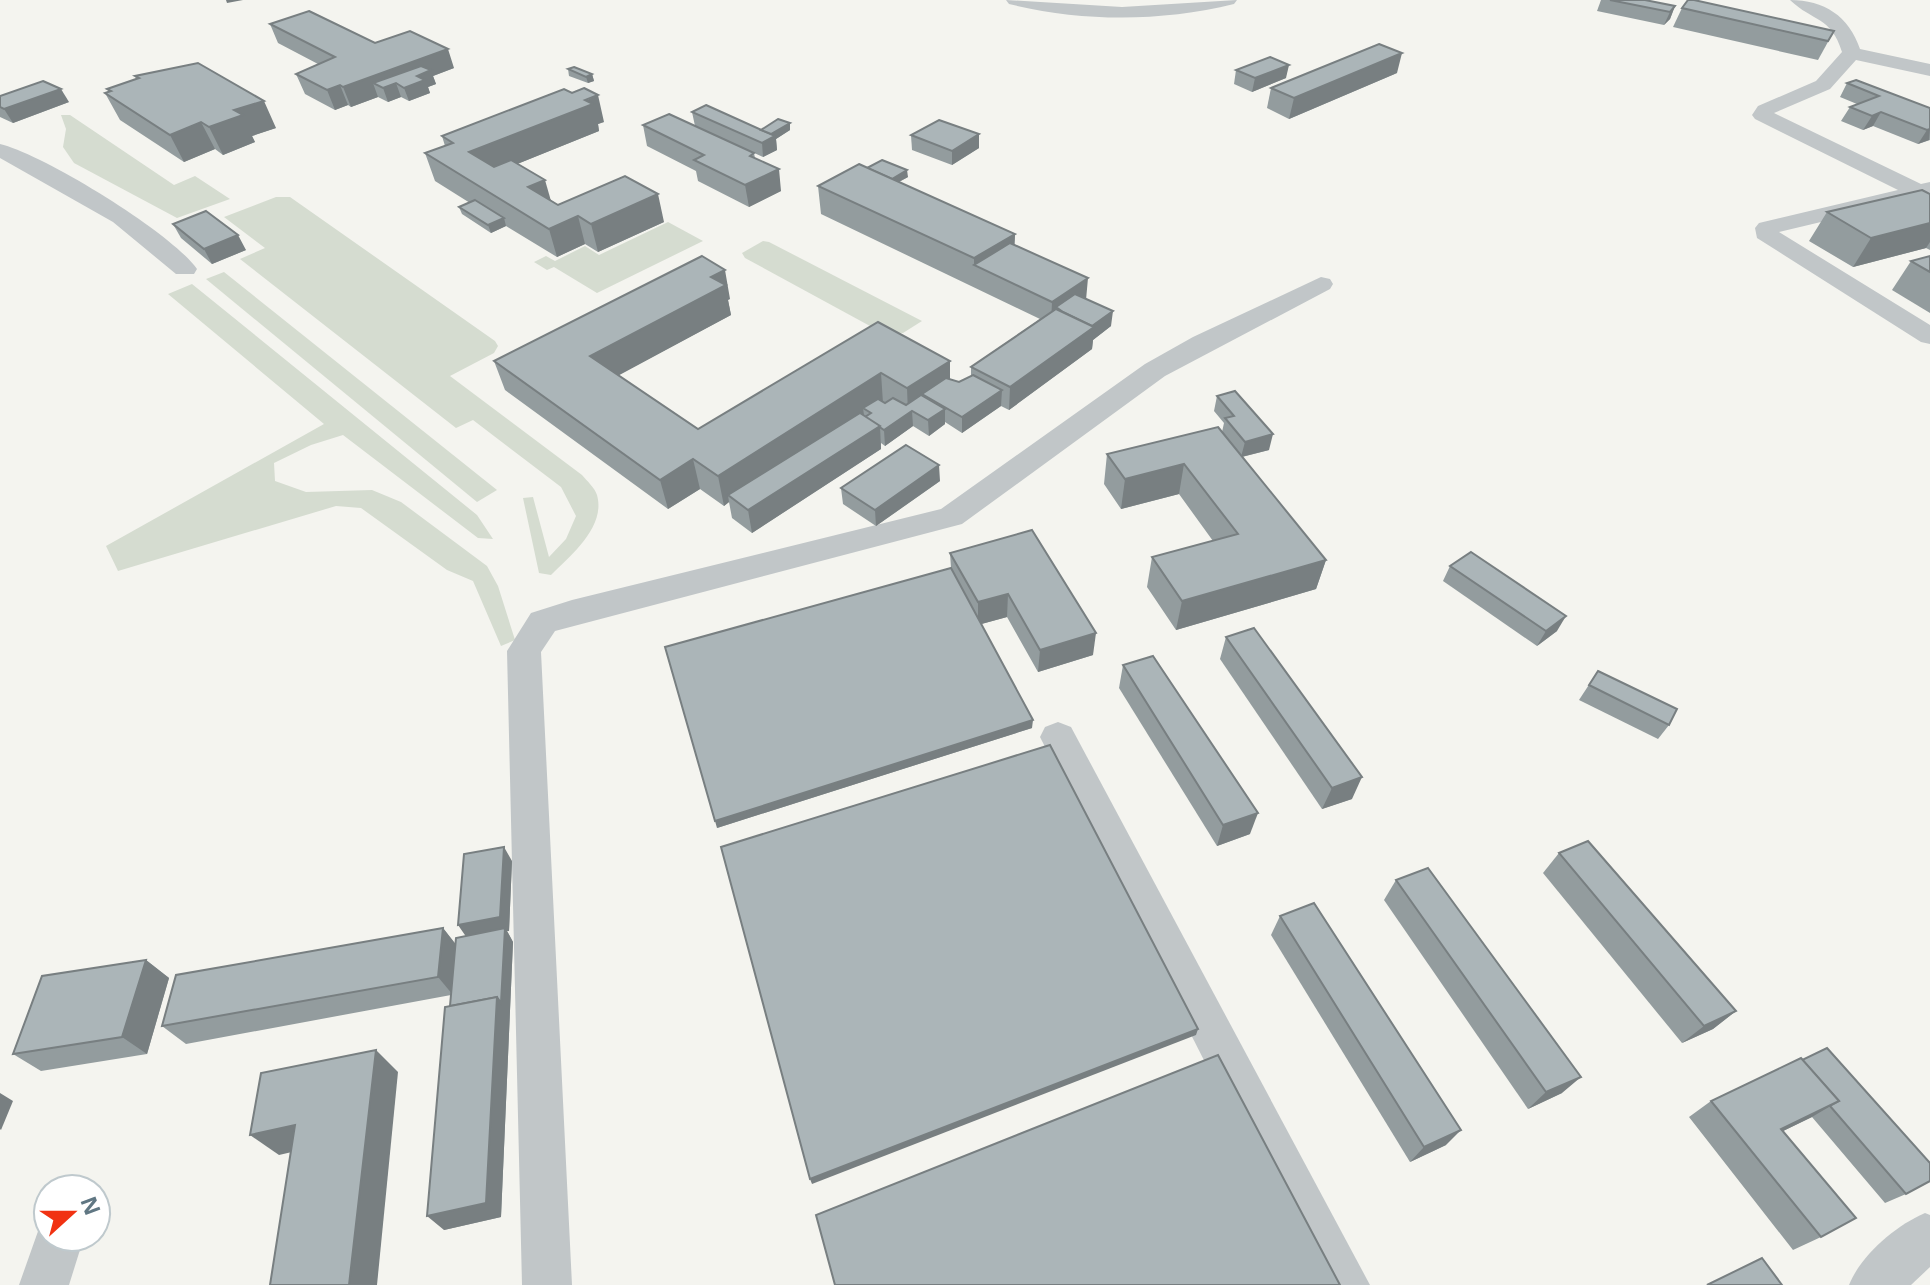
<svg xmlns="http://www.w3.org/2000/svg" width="1930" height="1285" font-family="'Noto Sans',sans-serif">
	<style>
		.green { fill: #d5dcd0 }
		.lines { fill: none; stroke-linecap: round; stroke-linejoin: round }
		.minor { fill: #c1c6c8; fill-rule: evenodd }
		.wall { fill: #939c9e }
		.shaded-wall { fill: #787f81 }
		.building { fill: #abb5b8; stroke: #787f81; stroke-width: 2 }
	</style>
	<rect width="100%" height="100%" fill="#f4f4ef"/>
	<g class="green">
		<polygon points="61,115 70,115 174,185 195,176 230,199 177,218 74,163 63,147 66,129"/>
		<path d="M276,197h14l205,144 3,5 -4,7 -44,23 132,99c5,6 13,13 15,20 9,32 -26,60 -46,80l-12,-2 -16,-75 10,-1 16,60 17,-18 10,-23 -15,-29 -88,-67 -17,8 -216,-169 25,-11 -41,-31z"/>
		<polygon points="668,222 703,241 597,293 554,267 547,270 534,262 546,256 555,261 585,246 599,255"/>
		<polygon points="763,241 769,242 922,321 903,333 881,332 745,258 742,253"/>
		<polygon points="224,272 497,490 477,502 206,279"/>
		<polygon points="192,284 477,515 493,539 478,538 343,435 311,445 274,463 275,481 306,492 372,490 401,502 487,566 498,586 515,640 501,646 473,581 447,570 361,508 336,506 118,571 106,546 324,424 168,294"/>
	</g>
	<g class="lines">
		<g class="minor">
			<path d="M1006,0l116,7 115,-7 -3,4c-74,18 -151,18 -225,0z"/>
			<path d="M1790,0c34,0 59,16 70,49l70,15v12l-74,-16 -26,29 -56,24 147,71 9,-2v14l-151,36 151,93v19l-9,-2 -164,-104 -2,-10 4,-5 139,-33 -143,-71 -3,-4 6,-9 58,-25 26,-29c-11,-36 -29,-30 -52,-52z"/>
			<path d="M0,144c43,10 172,89 197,125l-3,5h-18l-63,-52 -113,-64z"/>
			<polygon points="1321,277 1330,279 1333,284 1330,289 1165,376 962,524 555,631 541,652 572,1285 522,1285 507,651 531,613 572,600 941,509 1145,364 1193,337"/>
			<polygon points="1058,722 1071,727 1370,1285 1318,1285 1040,737 1045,727"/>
			<path d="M1925,1213l5,2v52l-19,18h-62c12,-30 46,-59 76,-72z"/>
			<polygon points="48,1217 48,1237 84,1237 69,1285 19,1285 42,1220"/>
		</g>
	</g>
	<g class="wall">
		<polygon points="1601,0 1645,0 1675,6 1670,19 1664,25 1597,11"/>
		<polygon points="1682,8 1834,31 1818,60 1673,27"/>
		<polygon points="270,24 375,43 454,68 433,76 436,84 428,87 430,93 409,101 401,97 388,102 378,97 351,107 348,105 335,110 305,94 296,74 318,64 278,43"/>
		<polygon points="568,69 592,74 594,81 588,83 569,76"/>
		<polygon points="1236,70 1286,78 1252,92 1234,84"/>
		<polygon points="1397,73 1289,119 1267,108 1271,88"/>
		<polygon points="135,76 276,128 252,136 255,142 223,155 215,149 184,162 120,120 105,93 109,92 107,89 136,79"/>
		<polygon points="1847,83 1930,108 1930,140 1918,144 1873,126 1863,130 1841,121 1850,107 1857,104 1840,97"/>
		<polygon points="0,96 69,102 13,123 0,117"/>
		<polygon points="692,112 761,130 790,130 776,139 777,150 763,157 695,126"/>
		<polygon points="604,122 598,124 599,131 517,164 551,200 558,205 664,222 598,252 585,244 557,257 506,226 491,233 462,214 459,207 470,203 435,181 425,153 445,146 442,136"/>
		<polygon points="643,125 754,153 755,158 781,191 749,207 698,181 696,171 647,146"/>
		<polygon points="911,135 979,148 952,165 912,150"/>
		<polygon points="867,168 908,177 899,182 1015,234 1014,244 1086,299 1111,326 1093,340 1092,349 1009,410 1001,406 962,433 945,422 945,424 929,436 913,426 885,446 881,443 881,449 752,533 732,518 729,502 724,506 700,489 668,509 505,390 494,361 730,299 728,300 731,315 618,375 698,429 878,322 950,361 950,379 959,382 971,376 971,367 1040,319 821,214 818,186"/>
		<polygon points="1930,194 1930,250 1926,248 1853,267 1809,241 1827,212"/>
		<polygon points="173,224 246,250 212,264 181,238"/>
		<polygon points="1930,256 1930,313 1892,290 1911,261"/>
		<polygon points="1217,396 1269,450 1242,457 1326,560 1316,589 1176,630 1147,587 1152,557 1213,541 1179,494 1121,509 1104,484 1107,454 1222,432 1224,423 1214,411"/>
		<polygon points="940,481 876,526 843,504 841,488"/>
		<polygon points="950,553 1093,655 1038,672 1007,617 981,624 1032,728 717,828 951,568"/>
		<polygon points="1450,566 1557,631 1537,646 1443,581"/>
		<polygon points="1226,637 1352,799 1322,809 1220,659"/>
		<polygon points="1123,665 1250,834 1217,846 1119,688"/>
		<polygon points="1598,671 1669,725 1658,739 1579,700"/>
		<polygon points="1559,853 1736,1011 1713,1029 1682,1043 1543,873"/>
		<polygon points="512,861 509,931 507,931 513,942 501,1217 444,1230 451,995 186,1044 162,1026 443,928 455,944 466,936"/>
		<polygon points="1396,880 1562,1093 1528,1109 1384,900"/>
		<polygon points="1280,916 1446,1145 1410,1162 1271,935"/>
		<polygon points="146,960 169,978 147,1054 41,1071 13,1054"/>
		<polygon points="1801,1058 1906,1194 1885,1203 1812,1117 1783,1131 1821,1237 1793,1250 1689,1117 1711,1101"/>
	</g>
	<g class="shaded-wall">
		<polygon points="226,0 243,0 227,3"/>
		<polygon points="1675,6 1670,19 1664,25 1670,12"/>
		<polygon points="448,49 454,68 433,76 436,84 428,87 430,93 409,101 404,88 396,83 401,97 388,102 383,88 373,83 378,97 351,107 343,87"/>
		<polygon points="1402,53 1397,73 1289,119 1294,98"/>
		<polygon points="1289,65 1286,78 1252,92 1255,78"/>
		<polygon points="592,74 594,81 588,83 586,77"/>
		<polygon points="340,85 348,105 335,110 327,90"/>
		<polygon points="61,89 69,102 13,123 4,109"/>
		<polygon points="598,95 604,122 598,124 599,131 478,180 469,152"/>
		<polygon points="264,101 276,128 252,136 255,142 223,155 209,127 234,110"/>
		<polygon points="1881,112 1873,126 1863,130 1872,116"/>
		<polygon points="201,122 215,149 184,162 170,135"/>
		<polygon points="790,123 790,130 776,139 777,150 763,157 762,143 771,134"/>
		<polygon points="1930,129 1929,140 1918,144 1927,130"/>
		<polygon points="979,134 979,148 952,165 952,151"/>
		<polygon points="779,169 781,191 749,207 745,185"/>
		<polygon points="907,170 908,177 891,186 891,179"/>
		<polygon points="545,180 553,208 528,187"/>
		<polygon points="658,194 664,222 598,252 591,224"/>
		<polygon points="578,216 585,244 557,257 549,229"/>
		<polygon points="504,218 506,226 491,233 488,225"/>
		<polygon points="1930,223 1930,242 1926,248 1853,267 1871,238"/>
		<polygon points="1015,234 1014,262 974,265 974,258"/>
		<polygon points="238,235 246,250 212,264 204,249"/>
		<polygon points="725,270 730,299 728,300 731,315 599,386 590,356 711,277"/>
		<polygon points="1088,278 1086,300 1056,307 1054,322 1051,324 1052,302"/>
		<polygon points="1113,311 1111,326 1093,340 1092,349 1009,410 1010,387"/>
		<polygon points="950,361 950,390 922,394 922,409 912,411 913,426 885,446 884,430 908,414 907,388"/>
		<polygon points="881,373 883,403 863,408 864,415 734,499 728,495 729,502 724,506 718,476"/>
		<polygon points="1002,390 1001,406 962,433 962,417"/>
		<polygon points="945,409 945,424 929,436 928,420"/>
		<polygon points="880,426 881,449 752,533 748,510"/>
		<polygon points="1273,434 1269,450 1241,457 1245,442"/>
		<polygon points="693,459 700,489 668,509 660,480"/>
		<polygon points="1184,464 1179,494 1121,509 1125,479"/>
		<polygon points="939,465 940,481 876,526 875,510"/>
		<polygon points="1326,560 1316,589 1176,630 1182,601"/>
		<polygon points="1008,594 1007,617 978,625 978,602"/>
		<polygon points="1566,616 1557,631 1537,646 1546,631"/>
		<polygon points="1096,633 1093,655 1038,672 1040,650"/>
		<polygon points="1033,720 1032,728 717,828 715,821"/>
		<polygon points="1362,777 1352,799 1322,809 1332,788"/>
		<polygon points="1258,813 1250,834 1217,846 1223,825"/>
		<polygon points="504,847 512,861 509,931 507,931 513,942 501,1217 444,1230 427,1216 467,938 458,925"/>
		<polygon points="443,928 458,947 453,995 438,977"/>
		<polygon points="146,960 169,978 147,1054 122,1037"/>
		<polygon points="1736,1011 1713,1029 1682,1043 1704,1026"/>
		<polygon points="1198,1029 1196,1035 812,1184 810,1179"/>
		<polygon points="376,1050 398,1072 377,1285 349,1285"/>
		<polygon points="1581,1077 1562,1093 1528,1109 1546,1092"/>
		<polygon points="0,1093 13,1101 1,1130 0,1129"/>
		<polygon points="1839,1101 1812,1117 1756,1144 1781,1129"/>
		<polygon points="295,1125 322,1145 279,1155 250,1135"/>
		<polygon points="1461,1130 1446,1145 1410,1162 1424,1147"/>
	</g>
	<g class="building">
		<polygon points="1610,0 1645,0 1675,6 1670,12"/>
		<polygon points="1688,0 1694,0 1834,31 1828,41 1682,8"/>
		<polygon points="309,11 375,43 410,31 448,49 343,87 340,85 327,90 296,74 335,57 270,24"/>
		<polygon points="1379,44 1402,53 1294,98 1271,88"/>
		<polygon points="1270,57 1289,65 1255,78 1236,70"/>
		<polygon points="198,63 264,101 234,110 243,115 209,127 201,122 170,135 105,93 111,91 107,89 139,78 135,76"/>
		<polygon points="421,66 431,70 417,76 425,80 404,88 396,83 383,88 373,83"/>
		<polygon points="574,67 592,74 586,77 568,69"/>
		<polygon points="1856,80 1930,108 1930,129 1927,130 1881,112 1872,116 1850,107 1879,96 1847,83"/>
		<polygon points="43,81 61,89 4,109 0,107 0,96"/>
		<polygon points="584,88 598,95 585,100 593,104 469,152 494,167 511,160 545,180 528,187 558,205 625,176 658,194 591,224 578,216 549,229 425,153 453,143 442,136 564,89 572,93"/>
		<polygon points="706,105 775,136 762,143 692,112"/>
		<polygon points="669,114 754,153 750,156 779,169 745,185 694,160 704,155 643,125"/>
		<polygon points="778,119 790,123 771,134 761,130"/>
		<polygon points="939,120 979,134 952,151 911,135"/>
		<polygon points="882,160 907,170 892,179 867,168"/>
		<polygon points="859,164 1015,234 974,258 818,186"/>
		<polygon points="1922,190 1930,194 1930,223 1871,238 1827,212"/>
		<polygon points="475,200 504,218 488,225 459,207"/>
		<polygon points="206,211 238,235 204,249 173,224"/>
		<polygon points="1010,243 1088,278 1052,302 974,265"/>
		<polygon points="702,256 725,270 711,277 726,285 590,356 698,429 878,322 950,361 907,388 881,373 718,476 693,459 660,480 494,361"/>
		<polygon points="1930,256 1930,272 1911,261"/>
		<polygon points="1075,294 1113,311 1092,326 1063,312 1056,307"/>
		<polygon points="1056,309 1094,327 1010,387 971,367"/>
		<polygon points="973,375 1002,390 962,417 922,394 946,378 959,382"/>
		<polygon points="1235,391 1273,434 1245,442 1225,418 1234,416 1217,396"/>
		<polygon points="921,395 945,409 928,420 912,411 884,430 865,417 871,413 863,408 878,399 885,403 893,398 906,405"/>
		<polygon points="860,413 880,426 748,510 728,495"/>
		<polygon points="1218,427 1326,560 1182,601 1152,557 1238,534 1184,464 1125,479 1107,454"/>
		<polygon points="906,445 939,465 875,510 841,488"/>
		<polygon points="1032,530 1096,633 1040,650 1008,594 978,602 950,553"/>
		<polygon points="1471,552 1566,616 1546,631 1450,566"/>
		<polygon points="951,568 1033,720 715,821 665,647"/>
		<polygon points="1254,628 1362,777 1332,788 1226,637"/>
		<polygon points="1153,656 1258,813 1223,825 1123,665"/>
		<polygon points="1598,671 1677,709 1669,725 1589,685"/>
		<polygon points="1050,745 1198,1029 810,1179 721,847"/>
		<polygon points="1588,841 1736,1011 1704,1026 1559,853"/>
		<polygon points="504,847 500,917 458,925 464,854"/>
		<polygon points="1428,868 1581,1077 1546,1092 1396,880"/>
		<polygon points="1314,903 1461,1130 1424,1147 1280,916"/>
		<polygon points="443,928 438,977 162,1026 176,975"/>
		<polygon points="505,928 501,1003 497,997 450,1006 456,938"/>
		<polygon points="146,960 122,1037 13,1054 42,976"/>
		<polygon points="497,997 486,1203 427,1216 445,1007"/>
		<polygon points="1827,1048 1930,1163 1930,1181 1906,1194 1830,1106 1839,1101 1802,1060"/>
		<polygon points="376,1050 349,1285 270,1285 295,1125 250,1135 261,1073"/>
		<polygon points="1218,1055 1340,1285 835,1285 816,1215"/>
		<polygon points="1801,1058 1839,1101 1781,1129 1856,1218 1821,1237 1711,1101"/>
		<polygon points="1762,1258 1782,1285 1707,1285"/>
	</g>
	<g transform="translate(72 1213) rotate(69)"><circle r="38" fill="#ffffff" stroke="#bfc9cd" stroke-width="2"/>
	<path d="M0-6L14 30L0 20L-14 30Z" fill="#f13212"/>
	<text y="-12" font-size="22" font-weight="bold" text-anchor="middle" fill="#607783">N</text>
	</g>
</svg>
